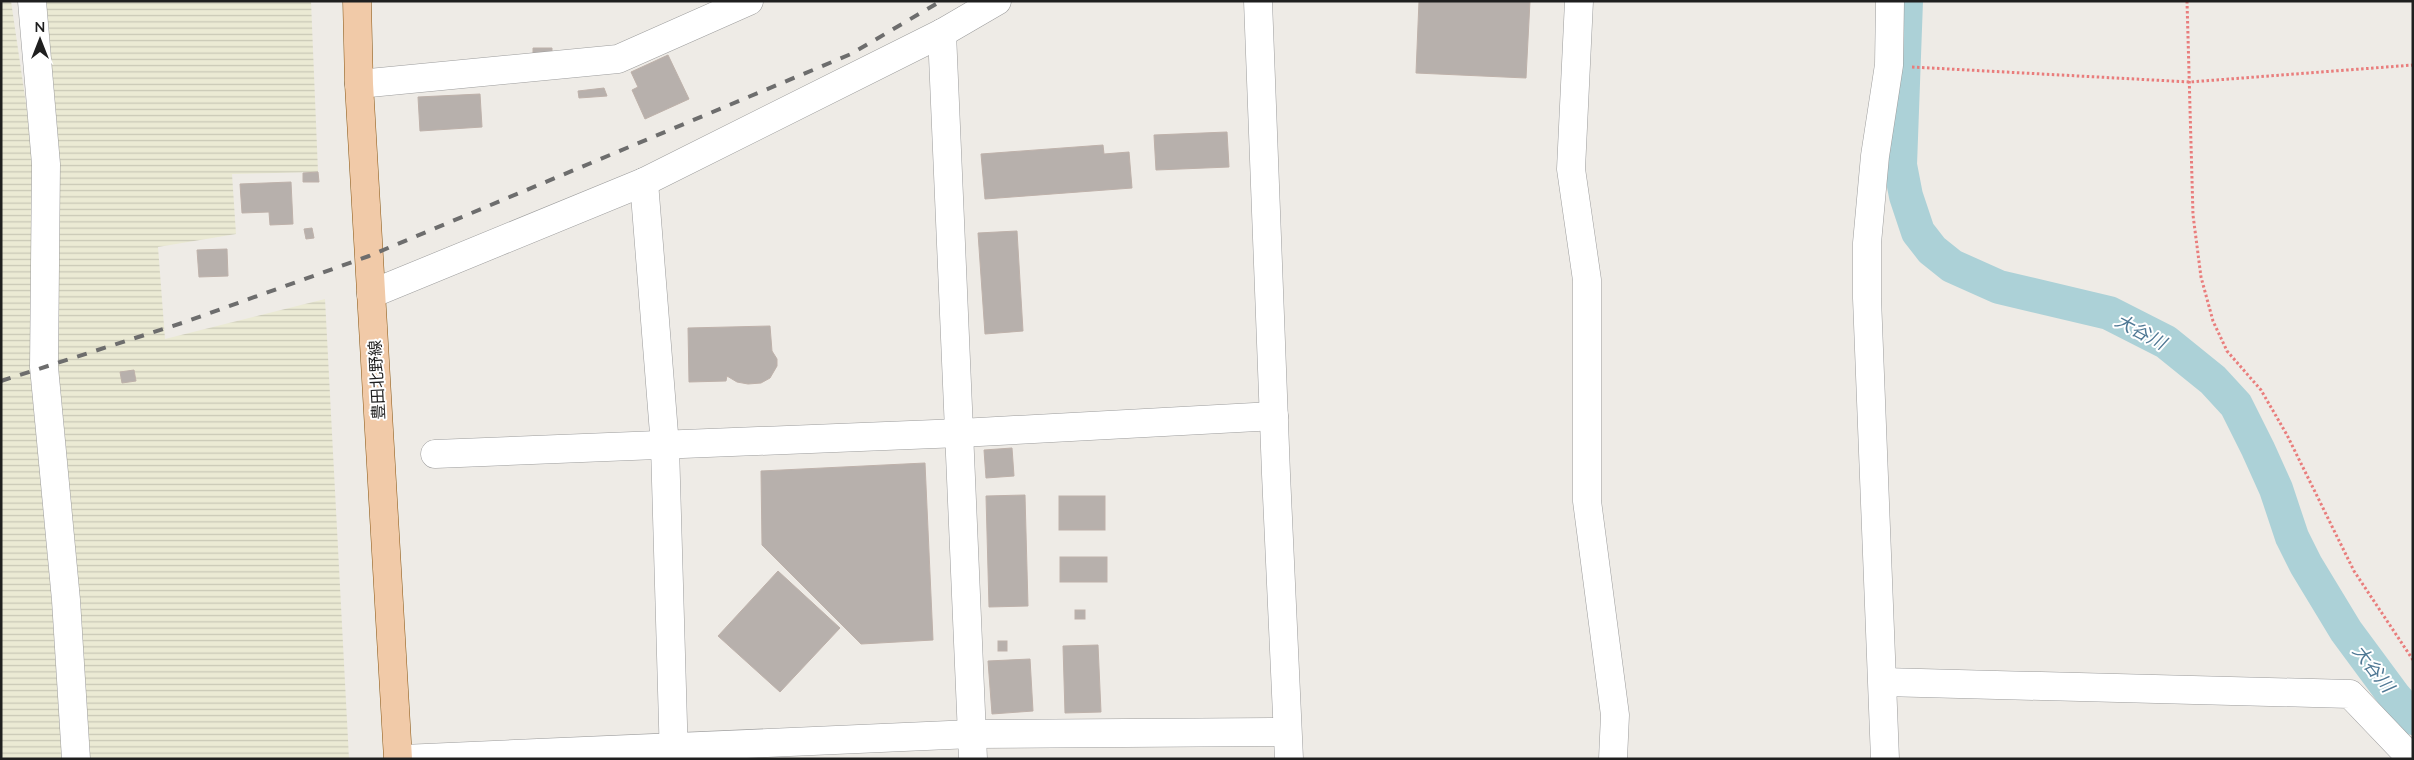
<svg xmlns="http://www.w3.org/2000/svg" width="2414" height="760" font-family="Lato,'Noto Sans JP',sans-serif">
	<style>
		.farmland { fill: url(#farmland-rules) }
		.lines { fill: none; stroke-linecap: round; stroke-linejoin: round }
		.river { stroke: #acd1d7; stroke-width: 34 }
		.building { fill: #b7b0ac; stroke: #beb1aa }
		.minor-casing { stroke: #9c9c9c; stroke-width: 29 }
		.major-casing { stroke: #875512; stroke-width: 29 }
		.path { stroke: #e97d7c; stroke-width: 3; stroke-dasharray: 2.5 2.5; stroke-linecap: butt }
		.minor { stroke: #fff; stroke-width: 28 }
		.major { stroke: #f1caa8; stroke-width: 28 }
		.rail { stroke: #6d6d6d; stroke-width: 4; stroke-dasharray: 10 10; stroke-linecap: butt }
		.labels { text-anchor: middle; dominant-baseline: central; stroke-width: 4; stroke-linejoin: round; paint-order: stroke }
		.street-label { font-size: 16px; fill: #1f1f1f; stroke: #fff }
		.water-label { font-size: 18px; font-style: italic; fill: #4f7894; stroke: #fff }
	</style>
	<defs>
		<pattern id="farmland-rules" width="6" height="5" patternUnits="userSpaceOnUse" patternTransform="scale(1.25)"><rect width="6" height="5" fill="#ebead4"/><path d="M0 2.5h6" fill="none" stroke="#c9c8b6"/></pattern>
	</defs>
	<rect width="100%" height="100%" fill="#eeebe6"/>
	<g class="farmland">
		<polygon points="1,1 11,1 34,159 30,341 56,601 66,759 1,759"/>
		<polygon points="43,1 311,1 318,172 232,174 236,234 158,247 165,339 325,299 349,759 84,759 57,357"/>
	</g>
	<g class="lines">
		<polyline class="river" points="1906,1 1900,165 1906,196 1918,232 1932,250 1952,266 1999,287 2109,313 2166,342 2213,380 2236,405 2258,449 2276,489 2292,537 2306,565 2346,631 2394,696 2413,718"/>
	</g>
	<g class="building">
		<polygon points="1419,1 1530,1 1526,78 1416,73"/>
		<polygon points="533,48 552,48 552,55 533,54"/>
		<polygon points="668,55 689,99 645,119 632,90 638,87 631,72"/>
		<polygon points="604,88 607,96 579,98 578,91"/>
		<polygon points="480,94 482,127 420,131 418,97"/>
		<polygon points="1227,132 1229,167 1156,170 1154,135"/>
		<polygon points="1103,145 1104,154 1129,152 1132,188 985,199 981,154"/>
		<polygon points="318,172 319,182 303,182 303,173"/>
		<polygon points="291,182 293,224 270,225 269,212 242,213 240,184"/>
		<polygon points="312,228 314,238 306,239 304,229"/>
		<polygon points="1017,231 1023,331 985,334 978,233"/>
		<polygon points="227,249 228,276 199,277 197,250"/>
		<polygon points="770,326 772,351 777,359 777,366 770,378 761,383 748,384 737,382 727,376 726,381 689,382 688,328"/>
		<polygon points="134,370 136,381 122,383 120,372"/>
		<polygon points="1012,448 1014,476 986,478 984,450"/>
		<polygon points="925,463 933,640 861,644 762,545 761,471"/>
		<polygon points="1025,495 1028,606 989,607 986,496"/>
		<rect x="1059" y="496" width="46" height="34"/>
		<rect x="1060" y="557" width="47" height="25"/>
		<polygon points="778,571 840,628 780,692 718,636"/>
		<rect x="1075" y="610" width="10" height="9"/>
		<rect x="998" y="641" width="9" height="10"/>
		<polygon points="1098,645 1101,712 1065,713 1063,646"/>
		<polygon points="1030,659 1033,711 992,714 988,661"/>
	</g>
	<g class="lines">
		<g class="minor-casing">
			<g id="minor">
				<polyline points="32,1 46,164 44,367 66,600 76,759"/>
				<polyline points="1258,1 1276,474 1289,759"/>
				<polyline points="1579,1 1571,169 1587,280 1587,501 1615,715 1613,759"/>
				<polyline points="942,33 973,759"/>
				<polyline points="359,84 618,59 749,1"/>
				<polyline points="644,182 665,446 674,759"/>
				<polyline points="371,294 644,182 942,33 997,1"/>
				<polyline points="435,454 960,433 1274,416"/>
				<polyline points="1883,682 2350,694 2412,759"/>
				<polyline points="403,759 972,734 1287,732"/>
				<polyline points="1885,759 1867,298 1867,243 1875,156 1889,65 1890,1"/>
			</g>
		</g>
		<g class="major-casing">
			<polyline id="major" points="357,1 359,84 398,759"/>
		</g>
		<g class="path">
			<polyline points="2187,1 2193,215 2201,277 2213,321 2227,351 2261,390 2287,435 2354,571 2413,660"/>
			<polyline points="1912,67 2190,82 2413,65"/>
		</g>
		<use href="#minor" class="minor"/>
		<use href="#major" class="major"/>
		<polyline class="rail" points="1,381 182,323 369,256 851,54 941,1"/>
	</g>
	<g class="labels">
		<g class="street-label">
			<text transform="translate(376 380) rotate(-93)">豊田北野線</text>
		</g>
		<g class="water-label">
			<text transform="translate(2141 331) rotate(28)">大谷川</text>
			<text transform="translate(2374 668) rotate(52)">大谷川</text>
		</g>
	</g>
	<rect width="2414" height="760" fill="none" stroke="#1f1f1f" stroke-width="5"/>
	<g transform="translate(40 40)" stroke="#ffffff" stroke-width="4" paint-order="stroke">
	<path d="M0-4L9 19L0 12L-9 19Z" fill="#1f1f1f"/>
	<text y="-8" font-size="14" font-weight="bold" text-anchor="middle" fill="#1f1f1f">N</text>
	</g>
</svg>
